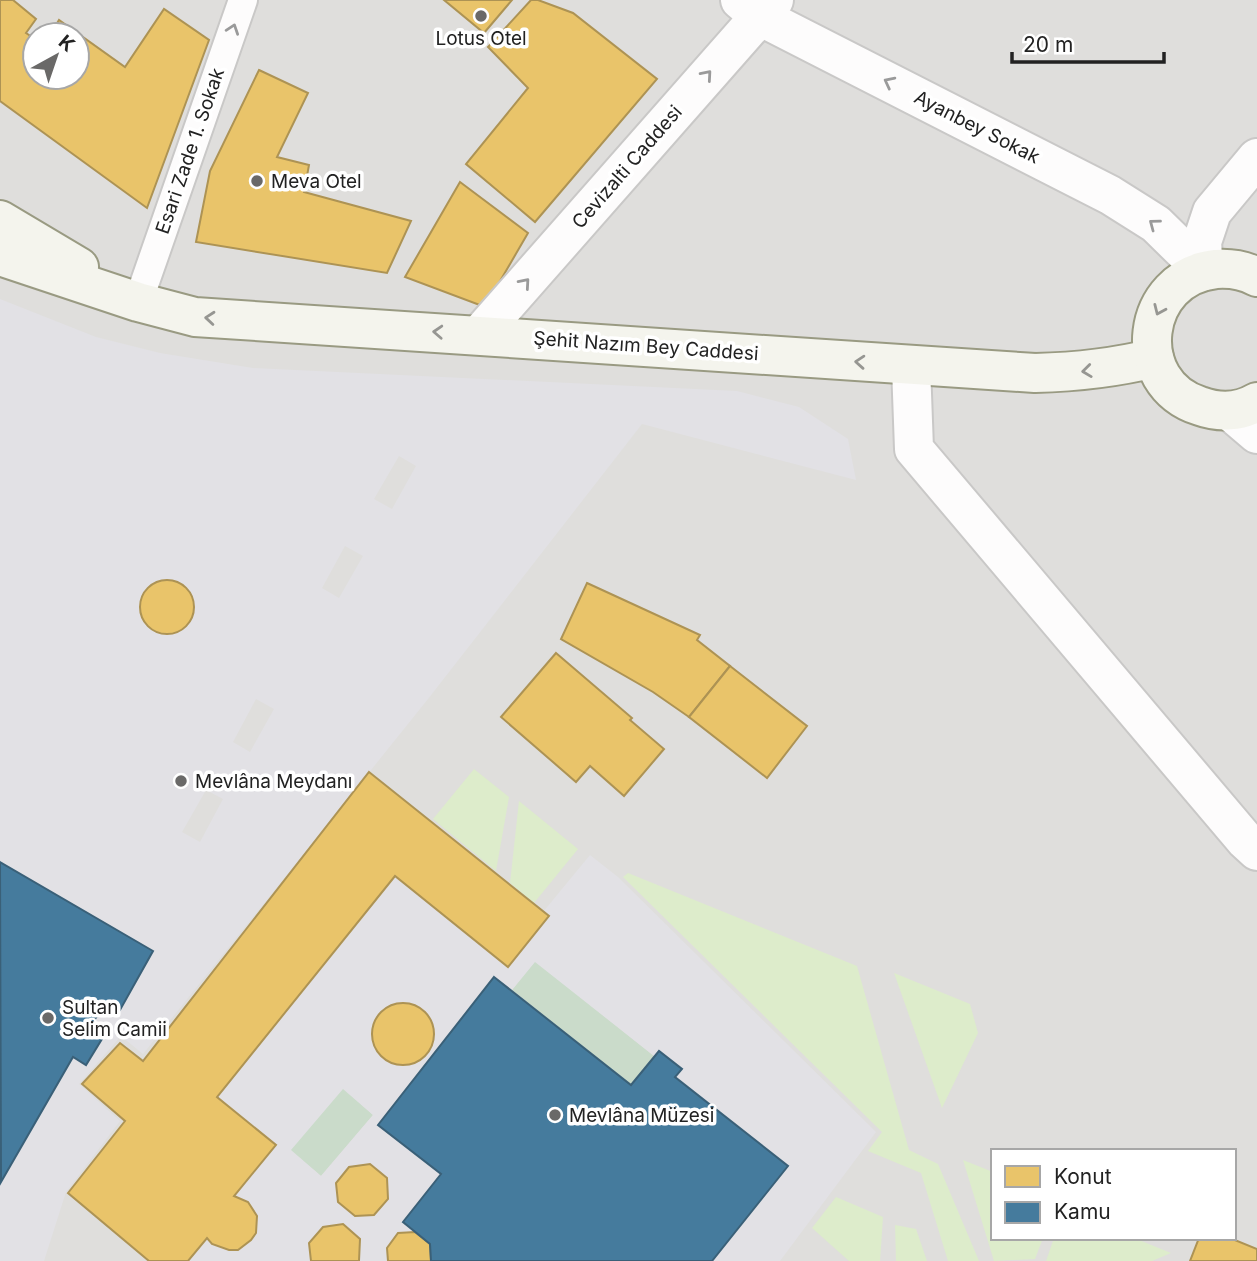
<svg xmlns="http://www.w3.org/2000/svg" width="1257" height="1261" font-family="Inter,sans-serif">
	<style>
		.residential { fill: #dfdedc; fill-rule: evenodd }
		.grass { fill: #ddeccb }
		.cemetery { fill: #cadbca }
		.plaza { fill: #e2e1e5; fill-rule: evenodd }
		.homes { fill: #e9c46a; stroke: #ad9354; stroke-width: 2 }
		.public { fill: #457b9d; stroke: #3a6078; stroke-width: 2 }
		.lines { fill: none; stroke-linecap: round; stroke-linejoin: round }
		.lane-casing { stroke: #c9c8c7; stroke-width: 32 }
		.street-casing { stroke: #c9c8c7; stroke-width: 42 }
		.secondary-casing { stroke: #999a82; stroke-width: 42 }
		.lane { stroke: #fdfcfc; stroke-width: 28 }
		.street { stroke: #fdfcfc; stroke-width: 38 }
		.secondary { stroke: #f4f4ed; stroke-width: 38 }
		.oneway { stroke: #9a9a9a }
		.oneway2 { stroke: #969692 }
		.poi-dot { fill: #6a6968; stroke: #fff; stroke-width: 2.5 }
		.labels { text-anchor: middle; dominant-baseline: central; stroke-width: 7; stroke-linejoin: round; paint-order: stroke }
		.poi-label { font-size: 19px; fill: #222; stroke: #fff; text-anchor: start }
		.street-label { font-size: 19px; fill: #222; stroke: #fff }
	</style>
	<rect width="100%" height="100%" fill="#f0eeeb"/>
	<path class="residential" d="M0,0h1257v1261h-1257zM35,35h42v42h-42zM993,1151h241v87h-241z"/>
	<g class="grass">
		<polygon points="474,769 509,797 496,871 433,819"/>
		<polygon points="519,801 578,849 534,903 510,883"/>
		<polygon points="628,873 857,966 909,1150 938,1164 979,1261 948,1261 921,1173 868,1151 882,1132 623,877"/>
		<polygon points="894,973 970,1004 978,1033 942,1108"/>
		<polygon points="963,1160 993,1172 993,1238 1043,1238 1035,1259 994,1261"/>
		<polygon points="836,1197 883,1217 880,1261 849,1261 812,1228"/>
		<polygon points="895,1225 916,1229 927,1261 896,1261"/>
		<polygon points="1054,1238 1134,1238 1171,1253 1152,1261 1046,1261"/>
	</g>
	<g class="cemetery">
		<polygon points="535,961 654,1056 631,1085 512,990"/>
		<polygon points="343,1088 373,1115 321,1176 290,1150"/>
	</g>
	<g class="plaza">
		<path d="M0,299l96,38 64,16 93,15 484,23 62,16 49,32 8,41 -214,-56 -214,275 -285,355 -22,-18 -42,48 41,37 -54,71 -22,69h-44v-80l73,-124 14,8 18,-31 -14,-8 14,-24 15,8 33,-59 -153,-89zM399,456l17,10 -24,43 -18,-10zM345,546l18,10 -24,42 -17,-10zM166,580l16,5 7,6 5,16 -6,17 -6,6 -9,4 -19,-2 -7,-6 -8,-17 4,-17 15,-11zM256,699l18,10 -24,43 -17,-10zM206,790l17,9 -23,43 -18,-10z"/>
		<path d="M590,855l28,22 258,255 -96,129h-68l76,-96 -113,-88 6,-8 -22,-18 -5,5 -119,-94 -23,28 -18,-13 -53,197 -38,47 12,11 -17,1 -11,15 1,13h-29l1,-22 -17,-15 -32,37h-123l19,-23 6,6 16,6h9l13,-10 5,-7 1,-17 -9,-14 -14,-6 41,-51 -58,-48 178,-221 113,91 41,-51 -6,-4zM398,1004h9l15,6 10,14 1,9 -3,16 -17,15 -16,1 -7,-3 -16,-16 -2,-16 6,-14 6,-6zM343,1089l30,26 -52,61 -30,-26zM370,1164l17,14 1,21 -14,16 -19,1 -17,-14 -2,-19 13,-16z"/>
	</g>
	<g class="homes">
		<polygon points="0,0 13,0 36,19 26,33 35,39 35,77 77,77 77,35 50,35 59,20 125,67 164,9 209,40 147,208 0,101"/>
		<polygon points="444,0 512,0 484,33"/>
		<polygon points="531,0 538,0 573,13 657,79 535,222 466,164 528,88 488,47"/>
		<polygon points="259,70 308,93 277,157 309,165 304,192 411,221 387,273 196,242 210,171"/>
		<polygon points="460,182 528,233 485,307 405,277"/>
		<circle cx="167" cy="607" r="27"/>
		<polygon points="587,583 700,635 697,640 730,666 689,717 653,692 561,639"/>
		<polygon points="556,653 632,718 630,720 664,749 624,796 590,766 576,782 501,717"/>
		<polygon points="730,666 807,726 767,778 689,717"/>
		<polygon points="369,772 549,916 508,967 395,876 217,1097 276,1145 234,1196 248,1202 257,1216 256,1233 251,1240 238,1250 229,1250 212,1244 207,1238 188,1261 149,1261 68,1193 125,1121 82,1084 120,1043 143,1061"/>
		<circle cx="403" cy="1034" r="31"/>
		<polygon points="370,1164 387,1178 388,1199 374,1215 355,1216 338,1202 336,1183 349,1167"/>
		<polygon points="343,1224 360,1239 359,1261 311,1261 309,1243 323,1227"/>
		<polygon points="415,1232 430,1244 431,1261 388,1261 387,1248 398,1233"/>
		<polygon points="1199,1238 1230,1238 1257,1249 1257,1261 1190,1261"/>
	</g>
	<g class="public">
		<polygon points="0,862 153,951 120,1010 105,1002 91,1026 105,1034 86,1065 73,1057 1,1182"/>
		<polygon points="494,977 631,1085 659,1051 682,1069 675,1077 788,1166 712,1261 431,1261 430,1244 403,1222 441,1174 378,1125"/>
	</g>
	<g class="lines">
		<g class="lane-casing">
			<polyline id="lane" points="138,302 243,0"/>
		</g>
		<g class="street-casing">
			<g id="street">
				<polyline points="740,0 759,16 1110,195 1156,224 1204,271"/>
				<polyline points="1204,271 1202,242 1212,212 1257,158"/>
				<polyline points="480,334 774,0"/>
				<polyline points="911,366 914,449 1245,840 1257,851"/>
				<polyline points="1230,411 1257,434"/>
			</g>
		</g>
		<g class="secondary-casing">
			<g id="secondary">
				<polyline points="0,220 79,267"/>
				<path d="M0,256l138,46 57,15 840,56c41,-1 79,-5 119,-15"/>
				<path d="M1257,277c-13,-7 -27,-9 -41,-8 -76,8 -88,114 -16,137 19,7 40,6 57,-4"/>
			</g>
		</g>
		<use href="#lane" class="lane"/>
		<use href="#street" class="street"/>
		<use href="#secondary" class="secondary"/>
	</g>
	<defs><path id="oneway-chevron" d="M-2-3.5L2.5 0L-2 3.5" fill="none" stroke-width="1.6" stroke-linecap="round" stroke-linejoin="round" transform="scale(1.75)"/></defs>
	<g class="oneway">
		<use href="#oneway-chevron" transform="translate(233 29) rotate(-71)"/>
		<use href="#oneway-chevron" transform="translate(707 75) rotate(-49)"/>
		<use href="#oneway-chevron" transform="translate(889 82) rotate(-153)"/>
		<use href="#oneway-chevron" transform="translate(1154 224) rotate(-143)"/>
		<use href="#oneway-chevron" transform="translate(525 283) rotate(-49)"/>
	</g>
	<g class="oneway2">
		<use href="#oneway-chevron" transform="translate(1159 310) rotate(114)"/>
		<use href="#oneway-chevron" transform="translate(210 318) rotate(-175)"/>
		<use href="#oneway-chevron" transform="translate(438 332) rotate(-177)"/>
		<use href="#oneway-chevron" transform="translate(860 362) rotate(-176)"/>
		<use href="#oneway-chevron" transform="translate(1087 371) rotate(173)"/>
	</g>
	<g class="poi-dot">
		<circle cx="481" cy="16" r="7"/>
		<circle cx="257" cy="181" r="7"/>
		<circle cx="181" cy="781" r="7"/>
		<circle cx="48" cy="1018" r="7"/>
		<circle cx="555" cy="1115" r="7"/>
	</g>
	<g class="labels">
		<g class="poi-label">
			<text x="481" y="38" text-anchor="middle">Lotus Otel</text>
			<text x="271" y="181">Meva Otel</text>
			<text x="195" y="781">Mevlâna Meydanı</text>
			<text x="62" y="1007">Sultan<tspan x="62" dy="22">Selim Camii</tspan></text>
			<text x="569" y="1115">Mevlâna Müzesi</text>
		</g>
		<g class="street-label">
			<text transform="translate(977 127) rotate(27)">Ayanbey Sokak</text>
			<text transform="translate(190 151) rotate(-71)">Esari Zade 1. Sokak</text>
			<text transform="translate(627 167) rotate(-49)">Cevizalti Caddesi</text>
			<text transform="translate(646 346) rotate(4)">Şehit Nazım Bey Caddesi</text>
		</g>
	</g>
	<rect x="991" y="1149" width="245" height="91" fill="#ffffff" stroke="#a7a7a7" stroke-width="2"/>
	<rect x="1005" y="1166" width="35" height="21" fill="#e9c46a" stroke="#a7a7a7" stroke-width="2"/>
	<text x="1054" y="1184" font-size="21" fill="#222222">Konut</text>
	<rect x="1005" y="1202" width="35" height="21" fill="#457b9d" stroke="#a7a7a7" stroke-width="2"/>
	<text x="1054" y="1219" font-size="21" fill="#222222">Kamu</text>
	<g transform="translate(56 56) rotate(40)"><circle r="33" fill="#ffffff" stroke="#a7a7a7" stroke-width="2"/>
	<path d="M0-5L12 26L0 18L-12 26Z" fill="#6a6968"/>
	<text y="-10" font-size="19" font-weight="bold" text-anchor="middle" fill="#222222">K</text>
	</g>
	<path d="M1012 52v10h152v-10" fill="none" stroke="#222222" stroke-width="3.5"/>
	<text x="1023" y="52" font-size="21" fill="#222222" stroke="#ffffff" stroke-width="5" paint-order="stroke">20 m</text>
</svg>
